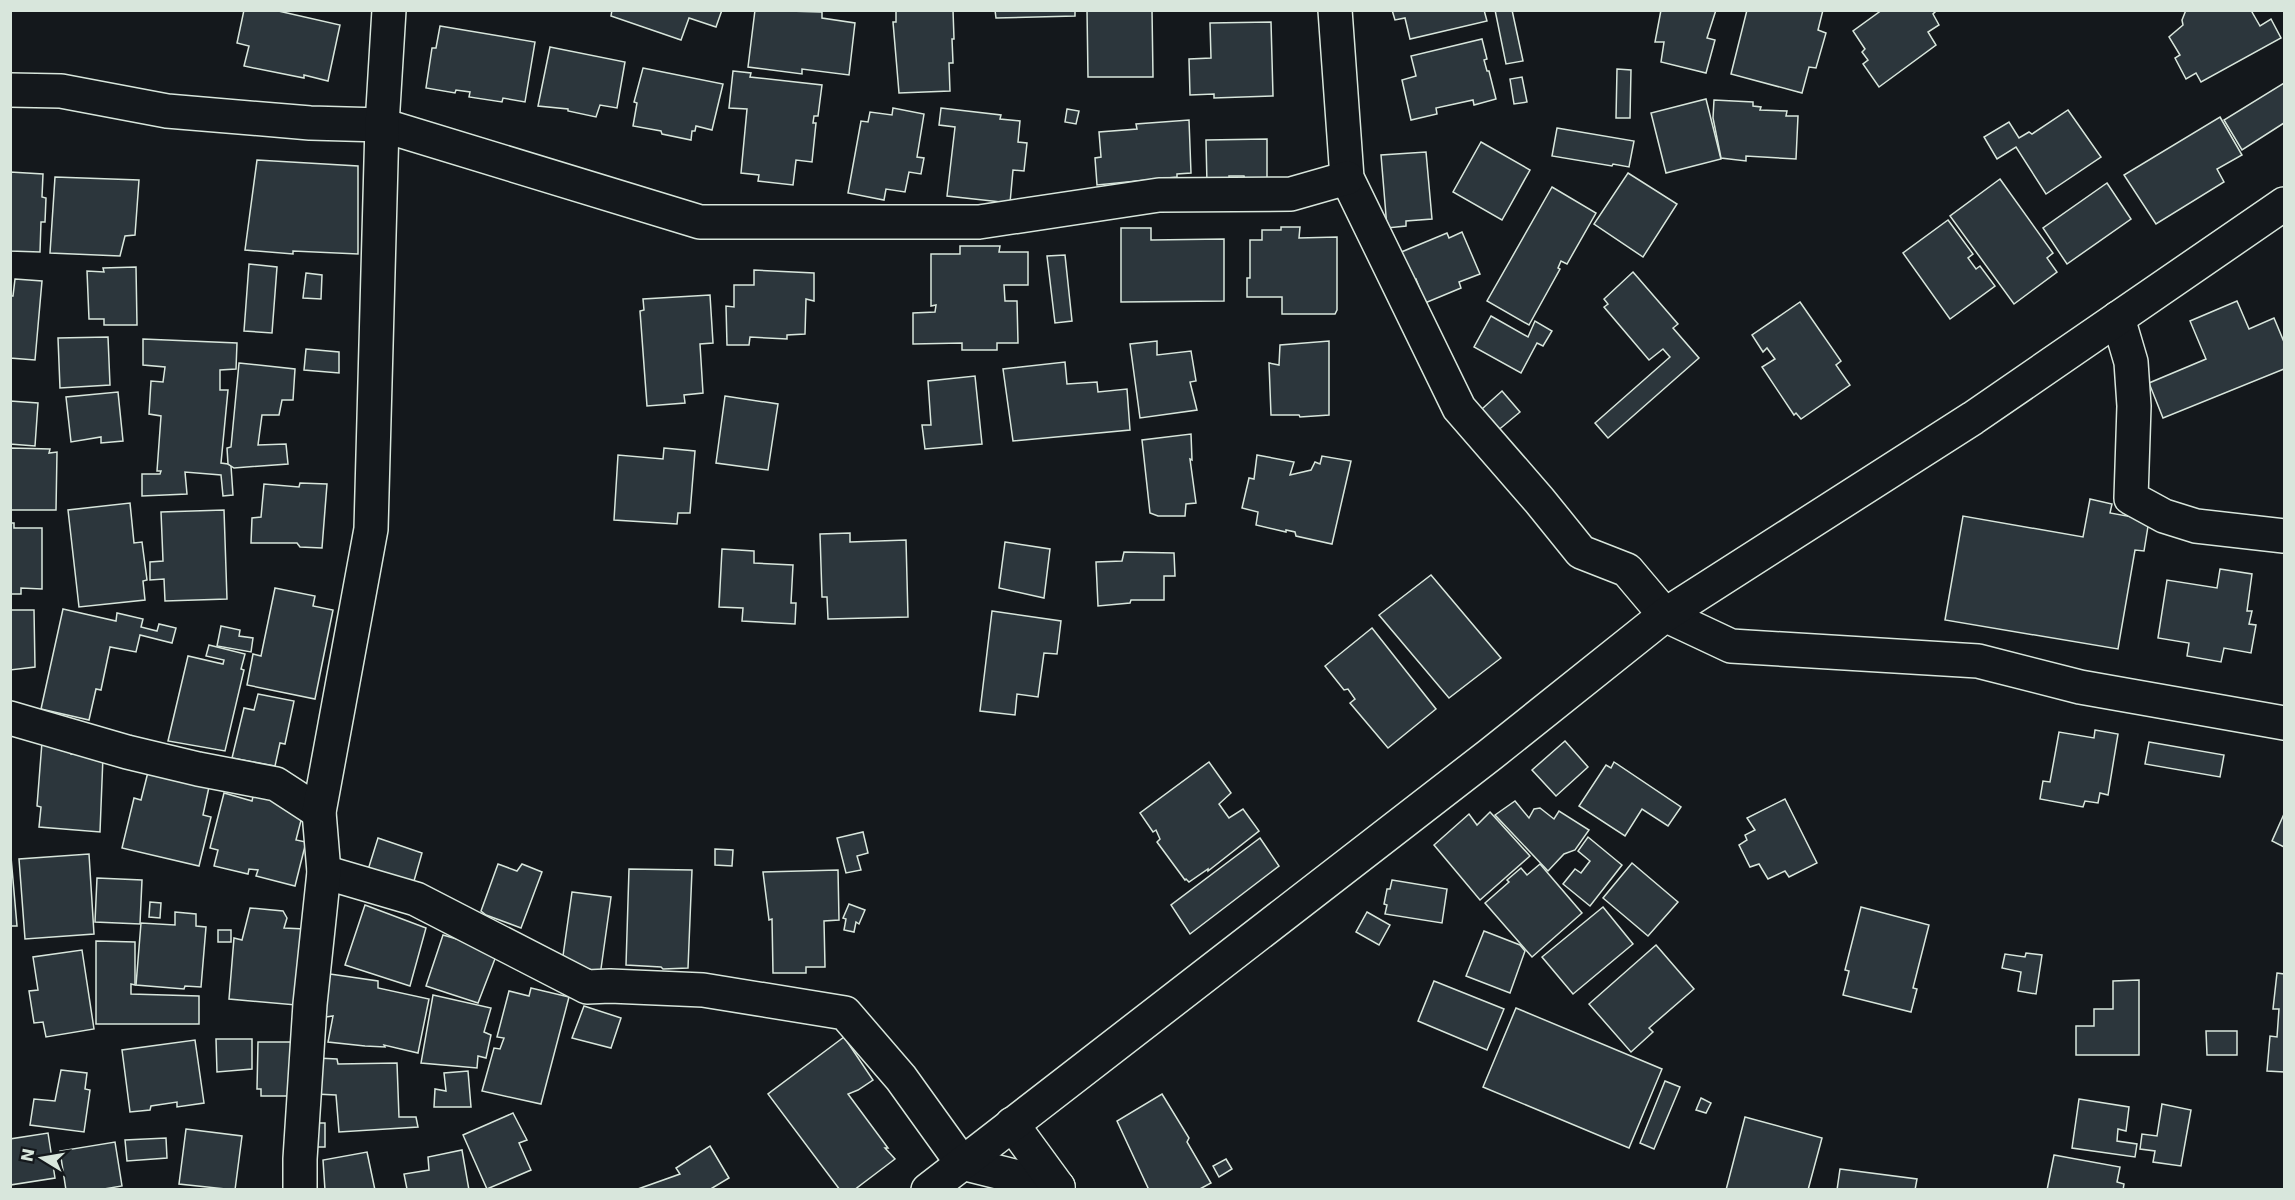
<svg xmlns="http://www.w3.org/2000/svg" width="2295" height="1200" font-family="'DejaVu Sans',sans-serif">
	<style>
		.building { fill: #2c363c; stroke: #d8e6dc; stroke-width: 1.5 }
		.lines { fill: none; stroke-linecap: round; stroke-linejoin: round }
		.minor-casing { stroke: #d8e6dc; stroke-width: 36 }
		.secondary-casing { stroke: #d8e6dc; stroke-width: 36 }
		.minor { stroke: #14181c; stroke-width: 33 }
		.secondary { stroke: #14181c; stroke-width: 33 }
	</style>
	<rect width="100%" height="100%" fill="#14181c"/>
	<g class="building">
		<polygon points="244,10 274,10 340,25 328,81 304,75 304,78 244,66 249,46 237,43"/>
		<polygon points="612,10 722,10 716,27 689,18 681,40 611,16"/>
		<polygon points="755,10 822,12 822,18 855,23 849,75 802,69 802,74 748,67"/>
		<polygon points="896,10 953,10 954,39 952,39 953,63 949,63 950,91 899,93 893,22 896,22"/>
		<polygon points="995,10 1075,10 1075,16 996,18"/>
		<polygon points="1087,10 1152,10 1153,77 1088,77"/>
		<polygon points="1392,10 1484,10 1487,21 1410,39 1405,18 1395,20"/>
		<polygon points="1495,10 1512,10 1523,61 1506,64"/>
		<polygon points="1661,10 1716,10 1707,38 1715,40 1706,73 1661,62 1664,42 1655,42"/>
		<polygon points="1747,10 1823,10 1818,30 1826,33 1816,68 1809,67 1802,93 1731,74"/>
		<polygon points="1882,10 1937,10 1933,14 1939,25 1928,32 1936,45 1879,87 1863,64 1868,60 1862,52 1865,49 1853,31"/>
		<polygon points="2255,10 2252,12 2260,26 2271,19 2281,38 2201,82 2196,73 2186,79 2175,58 2180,55 2169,37 2183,25 2182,20 2186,10"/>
		<polygon points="1271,22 1273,96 1214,98 1214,94 1190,95 1189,59 1211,58 1210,23"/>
		<polygon points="440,26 535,42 525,102 503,98 502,102 469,97 470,92 456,90 455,93 426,88 432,48 436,48"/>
		<polygon points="1482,39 1487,59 1484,60 1487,71 1489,71 1496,99 1474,105 1473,100 1436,108 1437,114 1411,120 1402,80 1416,76 1411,56"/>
		<polygon points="550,47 625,62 617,108 600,105 596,117 568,111 568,109 538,106"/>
		<polygon points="643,68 723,84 712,130 696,126 695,131 692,131 691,140 662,134 661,131 633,126 637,103 634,102"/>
		<polygon points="1617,69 1631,70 1630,118 1616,118"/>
		<polygon points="733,71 751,73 750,77 822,85 818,116 814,116 813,123 816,123 812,162 796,160 793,185 758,181 759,175 741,173 747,109 729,108"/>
		<polygon points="1522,77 1527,102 1514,104 1510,79"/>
		<polygon points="2284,83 2284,123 2242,150 2224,120"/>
		<polygon points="1706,99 1721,159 1666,173 1651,113"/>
		<polygon points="1714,100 1753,102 1753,106 1761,107 1760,110 1787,111 1786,116 1798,116 1796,159 1746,156 1746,161 1721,158 1713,118"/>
		<polygon points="893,108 924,114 917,157 924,158 921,174 909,172 905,192 886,189 884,200 848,193 861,121 868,122 870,112 892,115"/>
		<polygon points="941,108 1001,115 1000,119 1020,121 1018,142 1027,143 1024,171 1013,170 1010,203 947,196 955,127 939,125"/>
		<polygon points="1067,109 1079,111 1076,124 1065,122"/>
		<polygon points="2068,110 2101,157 2046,194 2016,147 1997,159 1984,137 2009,122 2019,138 2029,132 2032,134"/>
		<polygon points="2220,117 2242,155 2217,169 2224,182 2156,224 2124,175"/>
		<polygon points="1189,120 1191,173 1177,174 1177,177 1097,185 1095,158 1101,157 1099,132 1137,129 1136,124"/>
		<polygon points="1557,128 1634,141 1629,167 1613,164 1612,166 1552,156"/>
		<polygon points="1267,139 1267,180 1245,181 1244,176 1229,176 1229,184 1207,184 1206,140"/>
		<polygon points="1481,142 1530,170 1502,220 1453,192"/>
		<polygon points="1426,152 1432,219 1406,221 1406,226 1387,228 1381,155"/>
		<polygon points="257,160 358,166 358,254 293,251 293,254 245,250"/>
		<polygon points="10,172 43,174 42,197 46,198 45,222 41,222 40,252 10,251"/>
		<polygon points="1628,173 1677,204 1643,257 1594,224"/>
		<polygon points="55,177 139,180 135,235 125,236 120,256 50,253"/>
		<polygon points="2000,179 2053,253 2047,258 2057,272 2014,304 1950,216"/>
		<polygon points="2107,183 2131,219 2067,264 2043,228"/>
		<polygon points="1552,187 1596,213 1567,264 1561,261 1558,268 1560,269 1529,325 1487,301"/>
		<polygon points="1948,220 1973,254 1968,258 1976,269 1980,266 1995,286 1950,319 1903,253"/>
		<polygon points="1281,227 1300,227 1299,238 1337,237 1337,310 1335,314 1282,314 1282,297 1247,297 1247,278 1250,278 1250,240 1262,240 1262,230 1281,230"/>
		<polygon points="1121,228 1151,228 1151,240 1224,239 1224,301 1121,302"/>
		<polygon points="1462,232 1480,274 1459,282 1461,288 1425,303 1416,279 1412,281 1399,253 1447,233 1449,238"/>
		<polygon points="960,246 1000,246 999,252 1028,252 1028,285 1004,285 1005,301 1017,301 1018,343 997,343 997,350 962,350 962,343 913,344 913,313 935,312 936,305 931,306 931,254 960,254"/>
		<polygon points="1065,255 1072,321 1055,323 1047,256"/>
		<polygon points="249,264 277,267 272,333 244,331"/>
		<polygon points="136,267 137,325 104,325 104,319 89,319 87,271 104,272 103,268"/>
		<polygon points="754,270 814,273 814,301 806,299 805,334 787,335 787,339 750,337 749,345 727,345 726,306 734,307 734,285 754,285"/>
		<polygon points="1633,272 1678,324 1673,328 1699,358 1608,438 1595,423 1670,357 1663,349 1649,360 1604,307 1608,304 1604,299"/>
		<polygon points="306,273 322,275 321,299 303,298"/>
		<polygon points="15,279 42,281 35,360 10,358 10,296 13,296"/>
		<polygon points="710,295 713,343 700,344 703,393 684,395 685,403 647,406 640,311 644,310 643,299"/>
		<polygon points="2237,301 2249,329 2274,318 2284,342 2284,369 2163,418 2149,383 2206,359 2190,321"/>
		<polygon points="1800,302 1841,361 1836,365 1850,385 1801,419 1796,413 1794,415 1762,367 1775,359 1767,348 1763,352 1752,335"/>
		<polygon points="1491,316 1528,337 1535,321 1552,331 1543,346 1537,343 1521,373 1474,347"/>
		<polygon points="108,337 110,385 60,388 58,338"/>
		<polygon points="143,339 237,343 236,369 220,370 220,390 228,390 221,463 228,464 231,466 233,495 223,496 221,475 185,472 187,494 142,496 142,474 160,474 161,471 157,471 161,416 149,414 151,381 163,382 165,367 143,365"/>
		<polygon points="1157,341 1157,355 1191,351 1196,381 1190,382 1197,410 1140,418 1130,344"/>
		<polygon points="1329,341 1329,415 1300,417 1299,415 1271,415 1269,363 1279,365 1280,345"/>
		<polygon points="306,349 339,352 339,373 304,370"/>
		<polygon points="1065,362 1067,384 1097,382 1098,392 1127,389 1130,430 1013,441 1003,369"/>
		<polygon points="239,363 295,369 293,400 282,400 279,415 262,415 258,445 286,444 288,464 234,468 228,464 227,448 231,447"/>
		<polygon points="975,376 982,444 925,449 922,425 931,425 928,381"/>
		<polygon points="1502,391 1520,412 1490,437 1473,417"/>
		<polygon points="118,392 123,441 101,443 101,437 71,442 66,397"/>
		<polygon points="725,396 778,404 768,470 716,463"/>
		<polygon points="10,401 38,403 35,446 10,444"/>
		<polygon points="1191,434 1192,460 1190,459 1196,503 1186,504 1185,516 1158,516 1150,513 1142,440"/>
		<polygon points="10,448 50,449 49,453 57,452 56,510 10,510"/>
		<polygon points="664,448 695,451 690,513 678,513 677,524 614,520 618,455 663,459"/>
		<polygon points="1257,455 1294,462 1290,475 1311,470 1315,462 1320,464 1322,456 1351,461 1332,544 1296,536 1295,532 1286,530 1286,532 1256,525 1258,512 1242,508 1249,478 1254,479"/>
		<polygon points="300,483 327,484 322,548 300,547 297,543 251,543 252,518 261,517 264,484 299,487"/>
		<polygon points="2090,499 2112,504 2110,513 2149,520 2144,551 2135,550 2118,649 1945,620 1963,516 2083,537"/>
		<polygon points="130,503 134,543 142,542 147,580 143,581 145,600 79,607 68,510"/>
		<polygon points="224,510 227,599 165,601 164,579 150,580 150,562 163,561 161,512"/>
		<polygon points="10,523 14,523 14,528 42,528 42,589 21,588 21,594 10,594"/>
		<polygon points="850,533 850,542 906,540 908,617 828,619 827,597 822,597 820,534"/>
		<polygon points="1005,542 1050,549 1044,598 999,588"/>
		<polygon points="722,549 754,551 754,563 793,565 791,603 796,603 795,624 742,621 743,608 719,607"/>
		<polygon points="1124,552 1174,553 1175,576 1164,576 1164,600 1131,600 1130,603 1098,606 1096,562 1122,561"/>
		<polygon points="2220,569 2252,574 2247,611 2252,611 2249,624 2256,625 2251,653 2224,648 2221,662 2187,656 2189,643 2158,638 2167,580 2217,588"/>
		<polygon points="1431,575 1501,658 1449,698 1379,615"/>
		<polygon points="275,588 315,596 313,606 333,610 315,699 247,685 253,654 261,656"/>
		<polygon points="63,609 116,621 117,613 143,619 141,627 157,631 159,624 176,628 172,643 140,635 136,652 110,647 101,690 96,689 89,720 41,709"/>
		<polygon points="10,610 34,610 35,667 10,670"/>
		<polygon points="992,611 1061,621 1057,654 1044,653 1038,697 1017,694 1015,715 980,711"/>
		<polygon points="221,626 240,630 239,636 253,638 251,652 217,646"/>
		<polygon points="1372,628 1436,709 1388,748 1350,703 1355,699 1348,689 1344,690 1325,666"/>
		<polygon points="209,645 245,654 241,669 244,670 225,751 168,741 188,656 223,664 224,660 206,656"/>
		<polygon points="258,694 294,701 285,744 280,743 275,766 232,758 244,708 254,710"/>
		<polygon points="2095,730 2118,734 2108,795 2100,793 2098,803 2085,801 2083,807 2040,799 2043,781 2050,782 2059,732 2094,738"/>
		<polygon points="1565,741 1588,767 1556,796 1532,770"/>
		<polygon points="42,742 71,744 71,754 103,756 100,832 39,827 41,807 37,806"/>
		<polygon points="2149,742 2224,755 2220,777 2145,764"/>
		<polygon points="1209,762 1231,793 1219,804 1229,818 1243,809 1259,831 1208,871 1208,869 1189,882 1186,879 1185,880 1157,842 1160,839 1156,830 1153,832 1140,813"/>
		<polygon points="1614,762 1681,807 1668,826 1642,809 1625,836 1579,806 1606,765 1611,768"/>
		<polygon points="148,772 209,787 203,815 211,817 199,866 122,848 134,798 141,800"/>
		<polygon points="254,792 305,805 296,840 306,842 295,886 256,876 258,870 249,869 248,874 214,866 218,850 210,848 224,793 252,801"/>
		<polygon points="1785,799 1817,863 1789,877 1785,871 1768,879 1759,864 1750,867 1739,845 1747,840 1745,835 1755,830 1747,818"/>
		<polygon points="1515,801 1529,818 1534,809 1540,808 1554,819 1559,811 1589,830 1575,850 1564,854 1548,871 1495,815"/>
		<polygon points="1490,812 1530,856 1480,900 1434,845 1469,814 1477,825"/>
		<polygon points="2284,814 2284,847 2272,841"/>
		<polygon points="863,832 868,853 857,856 861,870 846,873 837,838"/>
		<polygon points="1588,837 1622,865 1590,906 1563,884 1575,869 1581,873 1590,861 1578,851"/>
		<polygon points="378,838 422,853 412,888 367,873"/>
		<polygon points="1260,838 1279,866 1190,934 1171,905"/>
		<polygon points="715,849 733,850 732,866 715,865"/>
		<polygon points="89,854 94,934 25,939 19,859"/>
		<polygon points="11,857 17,926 10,926 10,858"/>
		<polygon points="1632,863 1678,902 1648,936 1603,898"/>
		<polygon points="498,864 517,871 522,864 542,872 521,928 486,915 481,911"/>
		<polygon points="1540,864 1582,913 1532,957 1485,903 1509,882 1507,880 1521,868 1527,875"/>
		<polygon points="629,869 692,870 688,968 663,969 661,967 626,965"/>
		<polygon points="838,870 839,920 824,921 825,967 806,967 806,973 773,973 772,919 769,920 763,872"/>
		<polygon points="97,878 142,880 140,924 95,922"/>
		<polygon points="1392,880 1447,889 1442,923 1385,914 1387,905 1384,904 1387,889 1390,889"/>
		<polygon points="572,892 611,897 600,976 561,970"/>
		<polygon points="150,902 161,903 160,918 149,917"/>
		<polygon points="849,904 865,910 859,924 856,922 854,932 844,930 846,919 843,918"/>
		<polygon points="365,905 426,928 410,986 345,965"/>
		<polygon points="1603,907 1633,944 1573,994 1542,957"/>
		<polygon points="1861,907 1929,925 1913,988 1917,989 1911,1012 1843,995 1849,971 1845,970"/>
		<polygon points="250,908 283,911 287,918 284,928 305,929 296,1005 229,999 234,938 242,940"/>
		<polygon points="175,912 196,914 196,926 206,927 201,987 185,986 184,989 136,985 141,923 175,925"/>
		<polygon points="1367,912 1390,925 1379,945 1356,932"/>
		<rect x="218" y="930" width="13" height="12"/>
		<polygon points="1484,931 1520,945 1525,951 1510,993 1466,976"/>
		<polygon points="443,935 498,951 478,1003 426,986"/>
		<polygon points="96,941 135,942 135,985 131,984 131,994 199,996 199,1024 96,1024"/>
		<polygon points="1656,945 1694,989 1649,1028 1653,1032 1631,1052 1589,1004"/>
		<polygon points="82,950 94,1029 46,1037 43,1022 34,1023 29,991 38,990 33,957"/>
		<polygon points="2026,953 2042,955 2036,994 2018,991 2021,972 2002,968 2005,954 2025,957"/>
		<polygon points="2277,973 2284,974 2284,1072 2267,1071 2270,1036 2277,1037 2279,1009 2273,1009"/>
		<polygon points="330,974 378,981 378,988 429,999 418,1053 384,1045 385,1047 365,1046 328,1042 333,1016 326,1017 324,1013"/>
		<polygon points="2139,980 2139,1055 2076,1055 2076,1026 2094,1026 2094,1009 2113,1009 2113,981"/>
		<polygon points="1434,981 1504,1009 1487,1050 1418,1021"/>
		<polygon points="531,988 569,997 541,1104 482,1091 494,1048 500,1049 504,1038 497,1037 509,991 529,996"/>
		<polygon points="433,995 491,1008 484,1032 491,1035 486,1058 478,1056 477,1068 421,1063"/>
		<polygon points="584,1006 621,1018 611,1048 572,1038"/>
		<polygon points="1516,1008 1662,1069 1629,1148 1483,1087"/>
		<polygon points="2206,1031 2237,1031 2237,1055 2207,1055"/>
		<polygon points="844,1037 873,1080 858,1090 848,1094 888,1148 885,1148 895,1159 854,1190 840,1190 768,1094"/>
		<polygon points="216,1039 252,1039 252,1069 217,1072"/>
		<polygon points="195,1040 204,1103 177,1107 177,1102 151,1106 150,1110 130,1112 122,1050"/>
		<polygon points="258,1042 293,1042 293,1096 261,1096 261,1089 257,1089"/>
		<polygon points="317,1058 337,1059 338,1064 397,1063 399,1117 416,1117 418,1127 339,1132 336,1095 315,1094"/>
		<polygon points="61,1070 87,1073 85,1089 90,1090 84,1132 30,1125 34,1099 55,1101"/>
		<polygon points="468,1071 471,1107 434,1107 435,1089 446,1091 444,1073"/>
		<polygon points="1665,1081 1680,1087 1654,1149 1640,1143"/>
		<polygon points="1162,1094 1189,1138 1187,1142 1211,1183 1198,1190 1149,1190 1117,1121"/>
		<polygon points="1701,1098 1711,1103 1706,1113 1696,1110"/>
		<polygon points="2079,1099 2129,1107 2126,1131 2118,1129 2117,1141 2137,1144 2135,1157 2072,1148"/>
		<polygon points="2162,1104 2191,1110 2181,1166 2153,1162 2155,1151 2140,1149 2142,1134 2157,1136"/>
		<polygon points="513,1113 527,1140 519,1143 531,1170 487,1189 463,1135"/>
		<polygon points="1745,1117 1822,1138 1808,1190 1726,1190"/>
		<rect x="314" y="1123" width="11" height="24"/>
		<polygon points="186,1129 242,1136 235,1190 179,1184"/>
		<polygon points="48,1133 55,1178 10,1185 10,1139"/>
		<polygon points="166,1138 167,1158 127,1161 125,1140"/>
		<polygon points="115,1142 122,1186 98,1190 66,1190 60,1151"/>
		<polygon points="710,1146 729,1178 709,1190 635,1190 680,1174 676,1168"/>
		<polygon points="462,1150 469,1190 405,1190 407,1189 404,1174 429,1170 428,1157"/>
		<polygon points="367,1152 375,1190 325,1190 323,1160"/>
		<polygon points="2054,1155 2120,1167 2117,1182 2124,1184 2123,1190 2047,1190"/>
		<polygon points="1226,1159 1232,1169 1219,1177 1213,1166"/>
		<polygon points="1840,1169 1917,1179 1915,1190 1837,1190"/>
	</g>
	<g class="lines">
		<g class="minor-casing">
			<g id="minor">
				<polyline points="1335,10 1347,178 1459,408 1539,500 1581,552 1627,570 1665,615 1731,646 1978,661 2080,687 2284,723"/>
				<polyline points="10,90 61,91 167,111 310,123 382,125 700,222 979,222 1159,195 1291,194 1347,178"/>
				<polyline points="2118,318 2131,362 2134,406 2131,498 2164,516 2196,526 2284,536"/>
				<polyline points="10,718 127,752 198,769 276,784 319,812"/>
				<polyline points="324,872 416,899 587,987 610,986 703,990 845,1013 901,1078 962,1163 1058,1187 1058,1190"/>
				<polyline points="1012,1124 1058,1187"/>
				<polyline points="300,1190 300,1159 310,1004 324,872 319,812 371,529 382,125 389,10"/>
			</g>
		</g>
		<g class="secondary-casing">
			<polyline id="secondary" points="928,1190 1491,754 1665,615 1973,418 2284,204"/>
		</g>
		<use href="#minor" class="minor"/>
		<use href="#secondary" class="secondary"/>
	</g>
	<rect width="2295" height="1200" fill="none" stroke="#d8e6dc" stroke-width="24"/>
	<g transform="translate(42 1158) rotate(281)" stroke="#14181c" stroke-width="4.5" paint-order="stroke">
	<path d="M0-4.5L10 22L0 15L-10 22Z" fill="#d8e6dc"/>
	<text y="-9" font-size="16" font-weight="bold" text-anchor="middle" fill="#d8e6dc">N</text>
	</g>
</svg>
